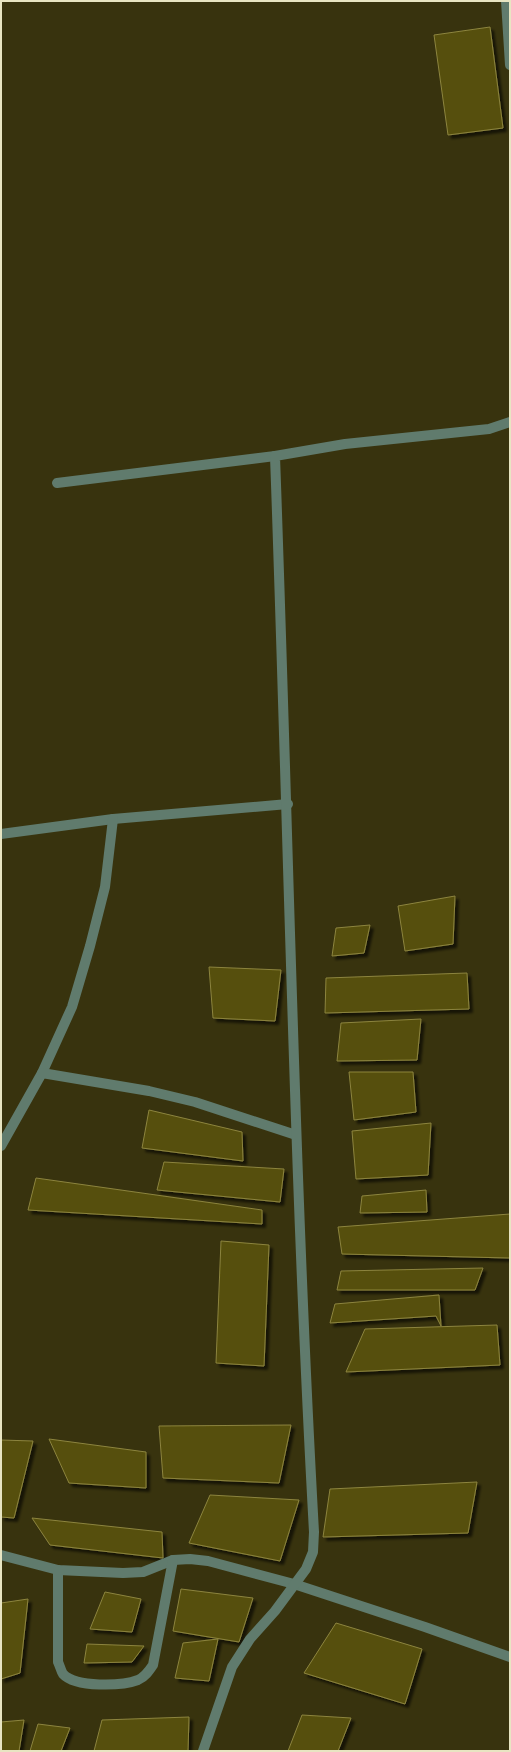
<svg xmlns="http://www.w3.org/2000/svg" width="511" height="1752" font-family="Quicksand,sans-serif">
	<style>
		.building { fill: #57500b; stroke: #8c843f; filter: url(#shadow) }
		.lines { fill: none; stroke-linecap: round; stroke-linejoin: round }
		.minor { stroke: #607b6d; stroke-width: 10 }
	</style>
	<defs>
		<filter id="shadow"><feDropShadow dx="3.5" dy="3.5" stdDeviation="1" flood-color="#0009"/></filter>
	</defs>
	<rect width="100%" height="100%" fill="#38330e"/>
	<g class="building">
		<polygon points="490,27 503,128 448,135 434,35"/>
		<polygon points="455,896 453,944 405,951 398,906"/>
		<polygon points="370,925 364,953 332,956 336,928"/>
		<polygon points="209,967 281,970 275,1021 213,1018"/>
		<polygon points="467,973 469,1009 325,1013 326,978"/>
		<polygon points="421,1019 417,1060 337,1061 341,1023"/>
		<polygon points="349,1072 413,1072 416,1112 354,1120"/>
		<polygon points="149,1110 242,1132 243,1161 142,1148"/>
		<polygon points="431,1123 428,1175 356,1179 352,1131"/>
		<polygon points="164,1162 284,1169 280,1202 157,1190"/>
		<polygon points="36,1178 262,1210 262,1224 28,1210"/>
		<polygon points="426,1190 427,1212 360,1213 362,1196"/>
		<polygon points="510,1214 510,1258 342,1254 338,1227"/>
		<polygon points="221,1241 269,1245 264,1366 216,1363"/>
		<polygon points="483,1268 475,1290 337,1290 341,1271"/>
		<polygon points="439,1295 441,1326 436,1316 330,1323 335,1304"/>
		<polygon points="497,1325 500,1365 346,1372 365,1329"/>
		<polygon points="291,1425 279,1483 163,1478 159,1426"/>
		<polygon points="49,1439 146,1452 146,1488 69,1483"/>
		<polygon points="1,1440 33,1441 14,1518 1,1517"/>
		<polygon points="477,1482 468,1533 323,1537 330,1489"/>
		<polygon points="210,1495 299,1500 280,1561 189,1543"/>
		<polygon points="32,1518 162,1532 163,1558 50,1545"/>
		<polygon points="181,1589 253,1598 239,1642 173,1631"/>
		<polygon points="105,1592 141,1599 132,1632 90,1629"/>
		<polygon points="28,1599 20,1673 1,1679 1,1603"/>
		<polygon points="336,1623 422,1649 405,1704 304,1673"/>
		<polygon points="218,1639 209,1681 175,1678 183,1643"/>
		<polygon points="87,1644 144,1646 132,1662 84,1663"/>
		<polygon points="302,1715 351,1718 338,1751 288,1751"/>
		<polygon points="189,1717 188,1751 94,1751 102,1720"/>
		<polygon points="24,1720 19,1751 1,1751 1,1722"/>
		<polygon points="38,1724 70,1728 61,1751 30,1751"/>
	</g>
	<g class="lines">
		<g class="minor">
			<polyline points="506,1 510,65"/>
			<polyline points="57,483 275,456"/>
			<polyline points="1,834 113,819 288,804"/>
			<polyline points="42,1073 72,1007 90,946 105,887 113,819"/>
			<polyline points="1,1146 42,1073 149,1091 195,1102 296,1135"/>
			<polyline points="1,1555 58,1570 123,1573 143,1572 173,1560 190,1559 208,1561 294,1584 425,1627 510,1657"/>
			<path d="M58,1570v92c2,4 3,9 5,12 13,14 59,12 75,6 7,-3 11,-9 15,-15l20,-105"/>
			<path d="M203,1751l29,-84 18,-28 25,-28 31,-42 7,-17 1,-20c-20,-358 -26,-717 -39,-1076l70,-12 144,-15 21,-7"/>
		</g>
	</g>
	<rect width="511" height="1752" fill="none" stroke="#e8e5c2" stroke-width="4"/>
</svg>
